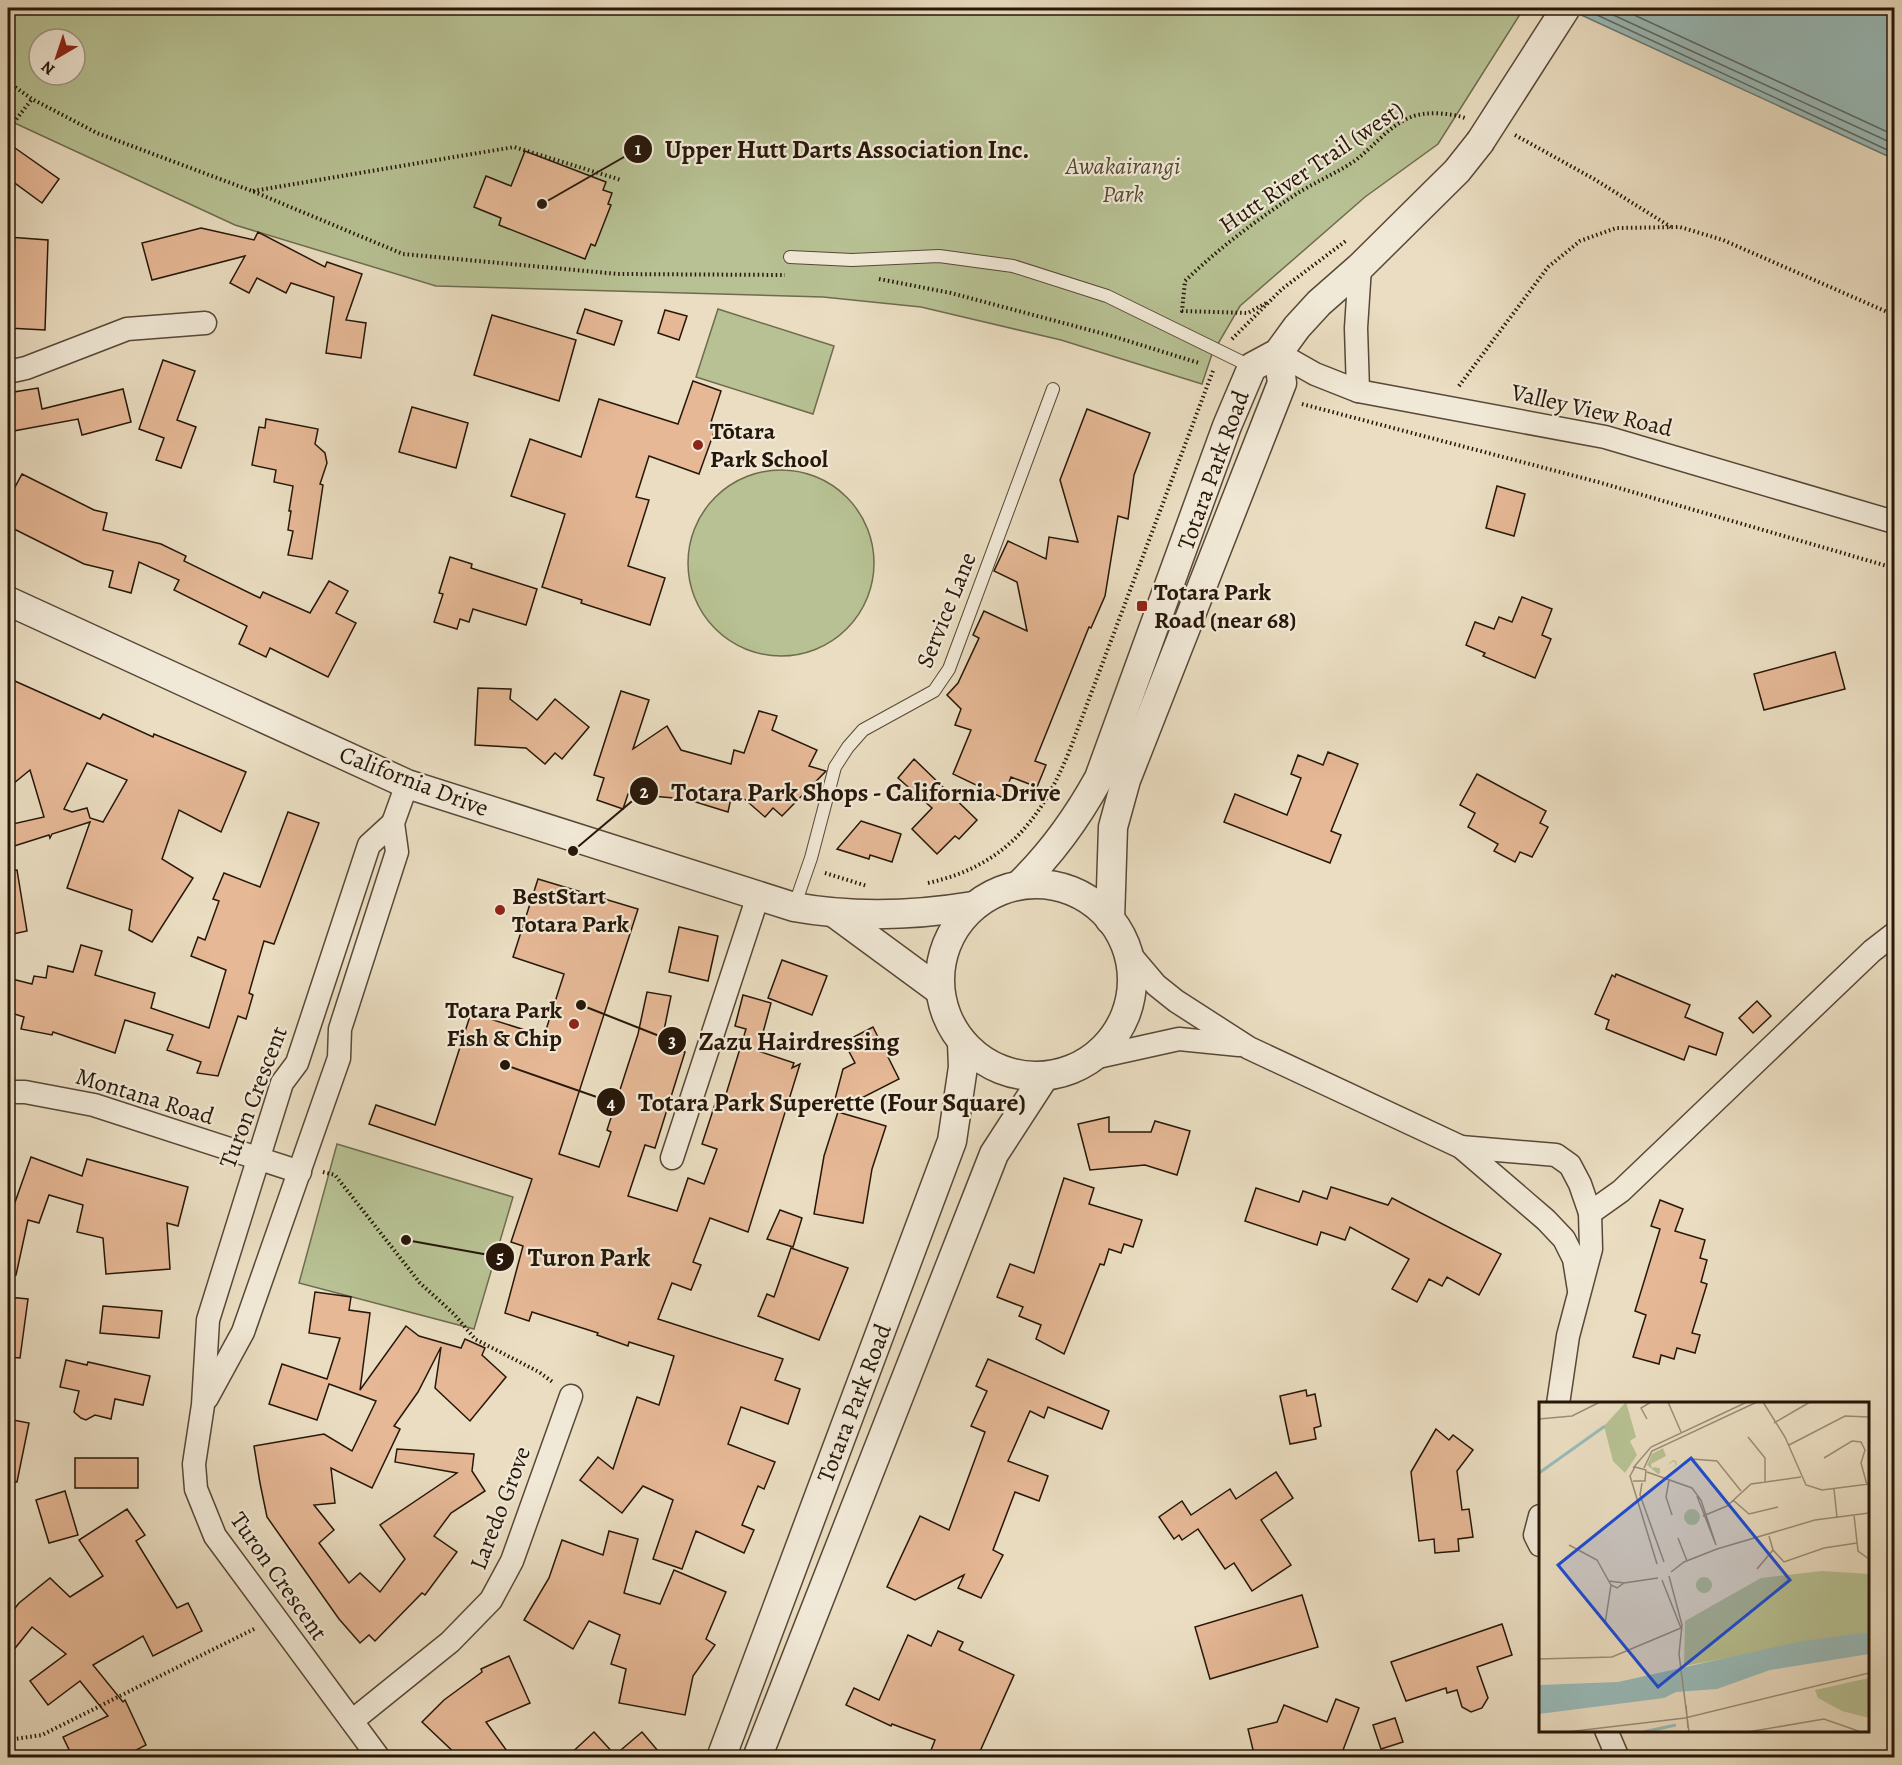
<svg xmlns="http://www.w3.org/2000/svg" width="1902" height="1765" font-family="Alegreya,serif">
	<style>
		.green { fill: #b7c193; stroke: #6f6c4e; stroke-width: 1.5; fill-rule: evenodd }
		.water { fill: #99bbb9; stroke: #6b7973; stroke-width: 1.5 }
		.lines { fill: none; stroke-linecap: round; stroke-linejoin: round }
		.shore { stroke: #606961; stroke-width: 1.5 }
		.building { fill: #e6b896; stroke: #271709; stroke-width: 1.5; fill-rule: evenodd }
		.service-casing { stroke: #584837; stroke-width: 14 }
		.minor-casing { stroke: #584837; stroke-width: 25 }
		.tertiary-casing { stroke: #584837; stroke-width: 31 }
		.path { stroke: #271709; stroke-width: 4; stroke-dasharray: 1.5 3; stroke-linecap: butt }
		.service { stroke: #f1e9d7; stroke-width: 12 }
		.minor { stroke: #f1e9d7; stroke-width: 22 }
		.tertiary { stroke: #f1e9d7; stroke-width: 28 }
		.tertiary-bridge-casing { stroke: #584837; stroke-width: 31; stroke-linecap: butt }
		.tertiary-bridge { stroke: #f1e9d7; stroke-width: 28 }
		.poi-dot { fill: #8f2418; stroke: #f1e9d7; stroke-width: 2 }
		.labels { text-anchor: middle; dominant-baseline: central; stroke-width: 4.5; stroke-linejoin: round; paint-order: stroke }
		.park-label { font-size: 24px; font-style: italic; fill: #524a32; stroke: #f1e9d7 }
		.street-label { font-size: 24px; fill: #271709; stroke: #f1e9d7 }
		.poi-label { font-size: 24px; font-weight: bold; fill: #271709; stroke: #f1e9d7; text-anchor: start }
		.inset-river { fill: none; stroke: #99bbb9; stroke-width: 3 }
		.inset-road { fill: none; stroke: #9c8e77; stroke-width: 1.5 }
		.view { fill: #1d4ed8; fill-opacity: 0.15; stroke: #1d4ed8; stroke-width: 3 }
		.inset-edge { fill: none; stroke: #271709; stroke-width: 3 }
		.leader { fill: none; stroke: #271709; stroke-width: 2 }
		.callout-dot { fill: #271709; stroke: #f1e9d7; stroke-width: 2 }
		.mark-label { font-size: 18px; text-anchor: middle; font-weight: bold; fill: #fff }
		.callout-label { font-size: 26px; text-anchor: middle; font-weight: bold; fill: #271709; stroke: #f1e9d7; stroke-width: 4.5; stroke-linejoin: round; paint-order: stroke }
	</style>
	<rect width="100%" height="100%" fill="#eaddc1"/>
	<filter id="stains"><feTurbulence type="fractalNoise" baseFrequency=".00333" numOctaves="4"/><feColorMatrix values="0 0 0 0 .2 0 0 0 0 .09 0 0 0 0 .02 0 0 0 .5 -.17"/></filter>
	<radialGradient id="worn" r=".72"><stop offset=".6" stop-color="#630" stop-opacity="0"/><stop offset="1" stop-color="#630" stop-opacity=".3"/></radialGradient>
	<g class="green">
		<path d="M8,8h1516l-86,136 -73,53 -125,109 -28,48 -10,30 -141,-44 -140,-33 -98,-10 -387,-11 -201,-61 -227,-105zM39,39h36v36h-36z"/>
		<polygon points="718,309 834,346 813,414 696,377"/>
		<circle cx="781" cy="563" r="93"/>
		<polygon points="337,1144 513,1197 474,1329 299,1283"/>
	</g>
	<polygon class="water" points="1566,8 1894,8 1894,159"/>
	<g class="lines">
		<g class="shore">
			<polyline points="1582,8 1894,153"/>
			<polyline points="1598,8 1894,144"/>
			<polyline points="1619,8 1894,135"/>
		</g>
	</g>
	<g class="building">
		<polygon points="15,148 59,179 42,203 8,178 8,158"/>
		<polygon points="525,151 606,182 603,190 612,193 608,204 611,205 595,246 591,244 585,259 499,225 501,218 474,207 486,176 511,186"/>
		<polygon points="201,228 254,240 258,232 325,267 327,262 362,274 346,320 366,323 361,358 326,353 334,297 291,283 286,293 257,278 249,293 230,283 245,256 152,280 142,243"/>
		<polygon points="8,237 48,240 45,330 8,328"/>
		<polygon points="585,309 622,321 614,345 577,333"/>
		<polygon points="665,310 687,316 679,340 658,333"/>
		<polygon points="492,315 576,340 559,401 474,375"/>
		<polygon points="163,360 195,371 177,420 196,427 181,468 156,460 164,438 139,429"/>
		<polygon points="693,381 721,391 711,422 717,424 699,474 649,456 636,497 649,500 628,566 665,578 650,625 581,603 582,600 542,587 565,514 511,496 530,439 581,457 599,399 678,424"/>
		<polygon points="38,388 42,409 123,389 131,422 82,435 78,419 8,432 8,393"/>
		<polygon points="412,407 468,423 456,468 399,452"/>
		<polygon points="1087,409 1150,433 1134,475 1128,519 1118,516 1105,596 1091,628 1089,627 1035,761 1046,765 1037,787 1011,777 1003,798 953,774 971,730 955,725 961,709 947,695 958,683 979,638 973,635 984,611 1027,631 1017,582 994,571 1008,541 1046,559 1049,537 1078,542 1060,480"/>
		<polygon points="266,419 318,429 315,444 325,453 327,463 320,484 323,485 312,559 288,555 293,531 288,530 291,511 289,511 293,486 274,482 276,470 252,465 259,427 265,428"/>
		<polygon points="22,474 94,510 107,513 103,530 161,544 186,556 184,561 260,598 263,592 310,613 329,581 348,591 336,613 356,623 328,677 270,648 266,657 239,644 247,626 174,590 179,580 139,562 131,593 109,587 113,571 84,564 8,526 8,483 15,487"/>
		<polygon points="1497,486 1525,494 1514,536 1486,528"/>
		<polygon points="450,557 472,564 471,568 537,589 526,625 473,609 469,622 460,619 457,629 434,622 443,594 439,593"/>
		<polygon points="1522,597 1552,609 1542,635 1551,639 1535,678 1483,656 1485,653 1466,645 1475,622 1494,629 1499,617 1512,622"/>
		<polygon points="1835,652 1845,689 1764,710 1754,674"/>
		<path d="M8,678l92,41 3,-5 50,23 1,-3 92,38 -25,60 -42,-22 -17,49 31,19 -41,64 -23,-12 3,-20 -65,-22 23,-66 -38,12 -2,4 -1,-3 -41,13v-23l36,-8 -14,-47 -22,18zM87,763l40,17 -24,42 -13,-4 -3,-10 -15,4 -8,-3z"/>
		<polygon points="478,688 511,689 510,699 537,720 555,699 589,727 562,759 555,753 545,764 526,748 475,745"/>
		<polygon points="621,691 649,700 633,749 667,726 681,750 731,764 734,750 744,753 759,711 777,716 772,730 817,750 809,766 826,771 782,816 773,808 765,817 733,789 728,812 686,799 628,794 623,809 597,800 604,778 594,775"/>
		<polygon points="1328,752 1358,764 1331,831 1341,835 1330,863 1224,822 1235,794 1287,815 1301,778 1291,774 1298,755 1323,765"/>
		<polygon points="914,759 977,820 959,839 955,836 937,854 912,829 932,808 898,778"/>
		<polygon points="1477,774 1546,811 1540,823 1548,827 1532,857 1520,852 1515,862 1494,851 1498,844 1468,827 1475,813 1460,805"/>
		<polygon points="288,812 319,823 274,944 264,941 249,993 253,995 246,1019 238,1016 218,1076 197,1073 201,1062 167,1050 173,1035 125,1020 115,1053 53,1032 52,1035 21,1029 24,1017 8,1012 8,978 32,984 34,976 46,978 48,966 73,972 81,945 102,951 95,975 155,993 151,1008 209,1028 226,970 191,956 198,937 205,940 219,901 213,899 224,873 260,887"/>
		<polygon points="861,821 901,834 892,862 870,855 869,859 837,849"/>
		<polygon points="17,870 27,931 8,935 8,871"/>
		<polygon points="538,879 638,909 559,1154 599,1167 611,1132 607,1130 638,1034 647,992 671,996 661,1045 685,1052 655,1148 645,1145 628,1196 677,1211 688,1178 704,1184 717,1149 702,1144 716,1101 723,1104 746,1029 735,1026 743,995 771,1003 758,1051 794,1063 792,1068 800,1064 748,1232 710,1218 693,1262 701,1265 691,1290 672,1283 658,1319 783,1359 775,1380 800,1389 788,1424 741,1407 728,1444 775,1462 764,1489 758,1486 742,1525 754,1530 744,1553 696,1531 682,1569 653,1559 673,1500 643,1486 622,1513 580,1480 598,1457 613,1469 637,1397 659,1405 674,1356 629,1342 628,1346 597,1335 598,1333 532,1312 529,1321 505,1313 523,1246 511,1242 532,1179 369,1124 376,1105 435,1125 471,1013 544,1036 564,974 513,957"/>
		<polygon points="679,927 718,936 708,981 669,972"/>
		<polygon points="782,960 827,976 812,1015 768,998"/>
		<polygon points="1616,974 1690,1005 1685,1017 1723,1033 1716,1055 1689,1046 1684,1060 1606,1029 1609,1020 1595,1014 1612,975 1615,977"/>
		<polygon points="1757,1001 1771,1016 1753,1033 1739,1018"/>
		<polygon points="873,1027 899,1079 848,1105 835,1099 843,1069 855,1063 844,1042"/>
		<polygon points="838,1112 886,1126 872,1169 863,1223 814,1214 824,1156"/>
		<polygon points="1109,1117 1109,1132 1151,1132 1155,1121 1190,1131 1177,1175 1145,1165 1090,1170 1078,1124"/>
		<polygon points="31,1157 82,1176 87,1159 188,1187 178,1226 167,1223 170,1269 106,1274 103,1238 77,1232 83,1205 49,1195 39,1223 28,1220 16,1275 8,1274 8,1222"/>
		<polygon points="1064,1178 1094,1188 1089,1204 1142,1220 1133,1247 1124,1244 1121,1253 1109,1249 1104,1265 1100,1264 1064,1354 1036,1339 1041,1325 1019,1316 1023,1307 997,1297 1010,1264 1034,1273"/>
		<polygon points="1331,1187 1388,1205 1392,1198 1501,1254 1479,1295 1447,1277 1442,1286 1429,1279 1417,1302 1392,1289 1409,1259 1350,1227 1345,1240 1321,1232 1317,1245 1245,1221 1256,1188 1299,1202 1303,1191 1327,1199"/>
		<polygon points="1660,1200 1683,1209 1675,1231 1705,1240 1700,1258 1707,1260 1701,1282 1707,1284 1692,1333 1700,1335 1695,1353 1677,1348 1674,1359 1661,1355 1659,1364 1633,1357 1646,1315 1635,1311 1660,1229 1651,1226"/>
		<polygon points="780,1210 802,1218 793,1247 767,1239"/>
		<polygon points="791,1248 848,1268 819,1340 758,1316 767,1294 774,1297"/>
		<polygon points="315,1292 351,1297 349,1310 370,1313 360,1390 406,1326 419,1336 461,1348 465,1339 485,1348 482,1355 506,1377 470,1421 435,1388 441,1347 418,1392 394,1426 400,1429 372,1488 331,1468 335,1503 314,1505 334,1530 319,1543 349,1583 360,1573 380,1592 405,1559 380,1525 457,1473 395,1462 397,1449 474,1454 472,1471 485,1491 451,1513 434,1536 457,1552 425,1595 422,1593 375,1641 369,1635 360,1643 339,1619 267,1517 260,1483 254,1446 324,1434 352,1451 376,1401 329,1384 317,1420 269,1404 282,1364 327,1379 340,1338 309,1333"/>
		<polygon points="8,1297 28,1299 20,1358 8,1357"/>
		<polygon points="103,1306 162,1311 159,1338 100,1333"/>
		<polygon points="988,1359 1109,1411 1102,1429 1048,1407 1044,1418 1030,1411 1008,1461 1048,1476 1039,1501 1015,1492 993,1550 1003,1555 981,1598 958,1588 964,1575 915,1600 887,1587 920,1516 949,1530 985,1432 971,1426 987,1391 976,1386"/>
		<polygon points="66,1360 87,1365 88,1362 150,1376 143,1405 115,1399 111,1419 95,1415 86,1420 81,1418 74,1412 79,1391 60,1387"/>
		<polygon points="1306,1390 1307,1396 1315,1394 1321,1426 1314,1428 1316,1439 1290,1444 1280,1396"/>
		<polygon points="8,1419 29,1423 17,1482 8,1481"/>
		<polygon points="1436,1429 1449,1440 1453,1435 1473,1450 1457,1471 1462,1510 1469,1509 1473,1537 1458,1539 1459,1551 1435,1553 1434,1539 1419,1541 1411,1472"/>
		<rect x="75" y="1458" width="63" height="30"/>
		<polygon points="1276,1472 1293,1498 1261,1520 1291,1565 1252,1591 1234,1563 1225,1569 1198,1529 1182,1540 1179,1535 1174,1539 1159,1517 1182,1501 1191,1515 1230,1489 1236,1499"/>
		<polygon points="65,1491 78,1535 49,1543 36,1500"/>
		<polygon points="127,1509 145,1535 136,1541 177,1608 188,1603 202,1631 153,1656 143,1636 93,1665 123,1702 125,1700 146,1745 121,1758 73,1758 63,1737 108,1716 80,1681 48,1705 30,1681 66,1654 32,1627 8,1657 8,1617 19,1603 50,1578 70,1597 103,1576 79,1540"/>
		<polygon points="609,1531 638,1539 624,1593 660,1604 674,1570 726,1592 706,1639 715,1645 693,1676 685,1715 619,1703 626,1669 611,1664 620,1635 589,1621 573,1649 524,1620 549,1578 562,1540 603,1555"/>
		<polygon points="1302,1595 1318,1647 1210,1679 1195,1627"/>
		<polygon points="1502,1624 1512,1655 1477,1667 1488,1698 1482,1708 1471,1712 1462,1707 1457,1690 1447,1693 1446,1688 1406,1701 1391,1662"/>
		<polygon points="938,1631 963,1642 959,1650 1014,1675 977,1758 928,1758 935,1740 892,1724 891,1726 846,1705 854,1688 879,1700 908,1635 931,1646"/>
		<polygon points="509,1656 530,1703 486,1722 512,1758 460,1758 422,1722 444,1700 482,1672 481,1669"/>
		<polygon points="1336,1699 1359,1708 1340,1758 1255,1758 1248,1729 1277,1722 1284,1705 1327,1722"/>
		<polygon points="1395,1718 1403,1742 1381,1749 1373,1725"/>
		<polygon points="594,1732 615,1755 642,1732 664,1758 566,1758"/>
	</g>
	<g class="lines">
		<g class="service-casing">
			<g id="service">
				<polyline points="790,257 852,260 939,256 1013,266 1107,296 1252,367"/>
				<polyline points="794,907 811,858 835,767 848,747 863,730 934,691 949,669 1053,389"/>
			</g>
		</g>
		<g class="minor-casing">
			<g id="minor">
				<polyline points="1278,353 1315,374 1358,391 1605,437 1894,522"/>
				<polyline points="8,372 26,368 127,329 205,323"/>
				<polyline points="1358,391 1356,328 1360,267"/>
				<polyline points="1128,952 1156,985 1176,1001 1249,1048 1461,1147 1546,1220 1564,1239 1574,1259 1579,1290"/>
				<polyline points="1093,1058 1179,1039 1239,1045"/>
				<polyline points="8,1092 25,1092 94,1105 300,1172"/>
				<polyline points="1461,1147 1556,1155 1570,1165 1580,1184 1590,1213 1591,1249 1568,1336 1558,1404"/>
				<polyline points="672,1158 758,896"/>
				<polyline points="1590,1213 1621,1191 1872,951 1894,934"/>
				<polyline points="207,1398 243,1332 339,1058 340,1029 397,852 393,823 407,784"/>
				<polyline points="1540,1516 1535,1535 1540,1545"/>
				<polyline points="352,1721 450,1642 491,1600 512,1561 571,1396"/>
				<polyline points="1606,1730 1618,1758"/>
				<polyline points="379,1758 215,1536 196,1489 194,1464 203,1405 208,1320 282,1083 297,1063 369,845 393,823"/>
			</g>
		</g>
		<g class="tertiary-casing">
			<g id="tertiary">
				<path d="M8,601l399,183 387,123c61,11 118,9 179,-1"/>
				<circle cx="1036" cy="980" r="96"/>
				<path d="M1019,885c32,-31 58,-67 80,-107l128,-352 25,-59 26,-14 19,-26 22,-24 41,-36 97,-96 23,-29"/>
				<polyline points="837,915 939,990"/>
				<polyline points="1110,920 1113,827 1126,780 1282,383 1278,353"/>
				<polyline points="721,1758 952,1141 963,1067 962,1043"/>
				<polyline points="757,1758 994,1154 1044,1077"/>
			</g>
		</g>
		<g class="path">
			<polyline points="8,82 32,99 97,133 252,191 403,254 618,274 785,275"/>
			<polyline points="8,130 32,99"/>
			<polyline points="1515,135 1594,179 1671,227"/>
			<polyline points="253,191 514,147 621,180"/>
			<polyline points="879,279 951,293 1112,336 1199,363"/>
			<path d="M1266,303l-18,10 -66,-2 3,-30c35,-34 74,-63 116,-90 17,-10 35,-18 52,-29 20,-14 35,-36 58,-45 14,-6 40,-4 54,1"/>
			<polyline points="1232,339 1282,289 1347,240"/>
			<polyline points="1459,386 1548,267 1580,241 1616,228 1680,227 1723,240 1894,315"/>
			<polyline points="1302,404 1598,482 1894,568"/>
			<polyline points="825,873 867,886"/>
			<path d="M928,883c76,-17 112,-61 141,-131l145,-384"/>
			<polyline points="323,1172 335,1175 420,1283 454,1314 475,1339 539,1372 554,1383"/>
			<polyline points="8,1740 42,1735 256,1628"/>
		</g>
		<use href="#service" class="service"/>
		<use href="#minor" class="minor"/>
		<use href="#tertiary" class="tertiary"/>
		<g class="tertiary-bridge-casing">
			<polyline id="tertiary-bridge" points="1480,142 1566,8"/>
		</g>
		<use href="#tertiary-bridge" class="tertiary-bridge"/>
	</g>
	<g class="poi-dot">
		<circle cx="698" cy="445" r="6"/>
		<rect x="1136" y="600" width="12" height="12" rx="3"/>
		<circle cx="500" cy="910" r="6"/>
		<circle cx="574" cy="1024" r="6"/>
	</g>
	<g class="labels">
		<g class="park-label">
			<text x="1123" y="166">Awakairangi<tspan x="1123" dy="28">Park</tspan></text>
		</g>
		<g class="street-label">
			<text transform="translate(1311 167) rotate(-34)">Hutt River Trail (west)</text>
			<text transform="translate(1592 410) rotate(13)">Valley View Road</text>
			<text transform="translate(1213 470) rotate(-70)">Totara Park Road</text>
			<text transform="translate(946 610) rotate(-68)">Service Lane</text>
			<text transform="translate(414 781) rotate(21)">California Drive</text>
			<text transform="translate(145 1096) rotate(17)">Montana Road</text>
			<text transform="translate(253 1097) rotate(-69)">Turon Crescent</text>
			<text transform="translate(854 1403) rotate(-69)">Totara Park Road</text>
			<text transform="translate(500 1508) rotate(-69)">Laredo Grove</text>
			<text transform="translate(279 1576) rotate(55)">Turon Crescent</text>
		</g>
		<g class="poi-label">
			<text x="710" y="431">Tōtara<tspan x="710" dy="28">Park School</tspan></text>
			<text x="1154" y="592">Totara Park<tspan x="1154" dy="28">Road (near 68)</tspan></text>
			<text x="512" y="896">BestStart<tspan x="512" dy="28">Totara Park</tspan></text>
			<text x="562" y="1010" text-anchor="end">Totara Park<tspan x="562" dy="28">Fish &amp; Chip</tspan></text>
		</g>
	</g>
	<g transform="translate(1539 1402)">
		<rect width="330" height="330" fill="#eaddc1"/>
		<path d="M87,0l10,35 -6,4 7,14 -12,18 -12,-12 -9,-35zM124,46l3,8 -15,8 1,4 6,-2 -3,2h5v5l16,-8 -2,-4 -8,5 7,-6 3,1 1,4 -19,9 -11,-9 5,-11zM145 115a8 8 0 1 1 16 0a8 8 0 1 1-16 0ZM283,169l47,3v58l-185,34 1,-45 76,-43zM157 183a8 8 0 1 1 16 0a8 8 0 1 1-16 0ZM330,276v40l-27,-7 -24,-13 -3,-8z" fill="#b7c193"/>
		<path d="M330,230v22l-99,16 -53,19 -41,3 -12,6 -125,16v-29l79,-3 185,-41z" fill="#99bbb9"/>
		<path class="inset-river" d="M0,71l66,-47M104,330l33,-7"/>
		<path class="inset-road" d="M129,0l13,30M224,0l22,35 21,48 16,5 47,-6M0,17l33,-3 28,-14M108,17l-6,-11 10,-6M235,21l36,-21M209,35l17,21v24M250,43l56,-29 24,1M285,56l28,-17 9,1 4,8 -4,13 6,22M153,57l25,2 24,30M94,66l18,-21 96,-45M105,66l8,-17 105,-49M108,70l45,16 9,12 15,45M130,78l-3,17 6,18M94,79h12l1,-11 -11,-3 -5,9 27,88M103,81l-2,12 24,67M295,87l3,28M158,94l19,49M194,98l16,14 29,-7M315,113l4,36 11,8M164,114l24,-10 24,-22 50,-7M230,134l4,14 11,12 40,-14 33,-5M139,136l9,23M30,143l28,15 14,25 6,3 7,-5M218,167l16,-19M132,170l13,-10 33,-13 98,-29 54,-7M130,174l13,49 -3,29 10,78M123,178l19,48M70,179l15,2 34,-5M66,222l6,-39M0,257l73,-2 69,-29M147,303l2,23M28,330l118,-14 184,-45M209,330l76,-13 37,13"/>
		<path class="view" d="M152,56l99,122 -132,107 -100,-122z"/>
		<rect width="330" height="330" class="inset-edge"/>
	</g>
	<path class="leader" d="M542 204L638 149M573 851L644 791M581 1005L672 1041M505 1065L611 1102M406 1240L500 1257"/>
	<g class="callout-dot">
		<circle cx="542" cy="204" r="6"/>
		<circle cx="573" cy="851" r="6"/>
		<circle cx="581" cy="1005" r="6"/>
		<circle cx="505" cy="1065" r="6"/>
		<circle cx="406" cy="1240" r="6"/>
		<circle cx="638" cy="149" r="15"/>
		<circle cx="644" cy="791" r="15"/>
		<circle cx="672" cy="1041" r="15"/>
		<circle cx="611" cy="1102" r="15"/>
		<circle cx="500" cy="1257" r="15"/>
	</g>
	<g class="mark-label">
		<text x="638" y="155">1</text>
		<text x="644" y="798">2</text>
		<text x="672" y="1047">3</text>
		<text x="611" y="1109">4</text>
		<text x="500" y="1263">5</text>
	</g>
	<g class="callout-label">
		<text x="847" y="158">Upper Hutt Darts Association Inc.</text>
		<text x="866" y="801">Totara Park Shops - California Drive</text>
		<text x="799" y="1050">Zazu Hairdressing</text>
		<text x="832" y="1111">Totara Park Superette (Four Square)</text>
		<text x="589" y="1266">Turon Park</text>
	</g>
	<rect width="1902" height="1765" fill="none" stroke="#eaddc1" stroke-width="30"/>
	<rect x="9" y="9" width="1884" height="1747" fill="none" stroke="#271709" stroke-width="3"/>
	<rect x="15" y="15" width="1872" height="1735" fill="none" stroke="#271709" stroke-width="1.5"/>
	<g transform="translate(57 57) rotate(219)"><circle r="28" fill="#f1e9d7" stroke="#a09585" stroke-width="1.5"/>
	<path d="M0-4.5L10 22L0 15L-10 22Z" fill="#8f2418"/>
	<text y="-9" font-size="16" font-weight="bold" text-anchor="middle" fill="#271709">N</text>
	</g>
	<rect width="100%" height="100%" filter="url(#stains)"/>
	<rect width="100%" height="100%" fill="url(#worn)"/>
</svg>
